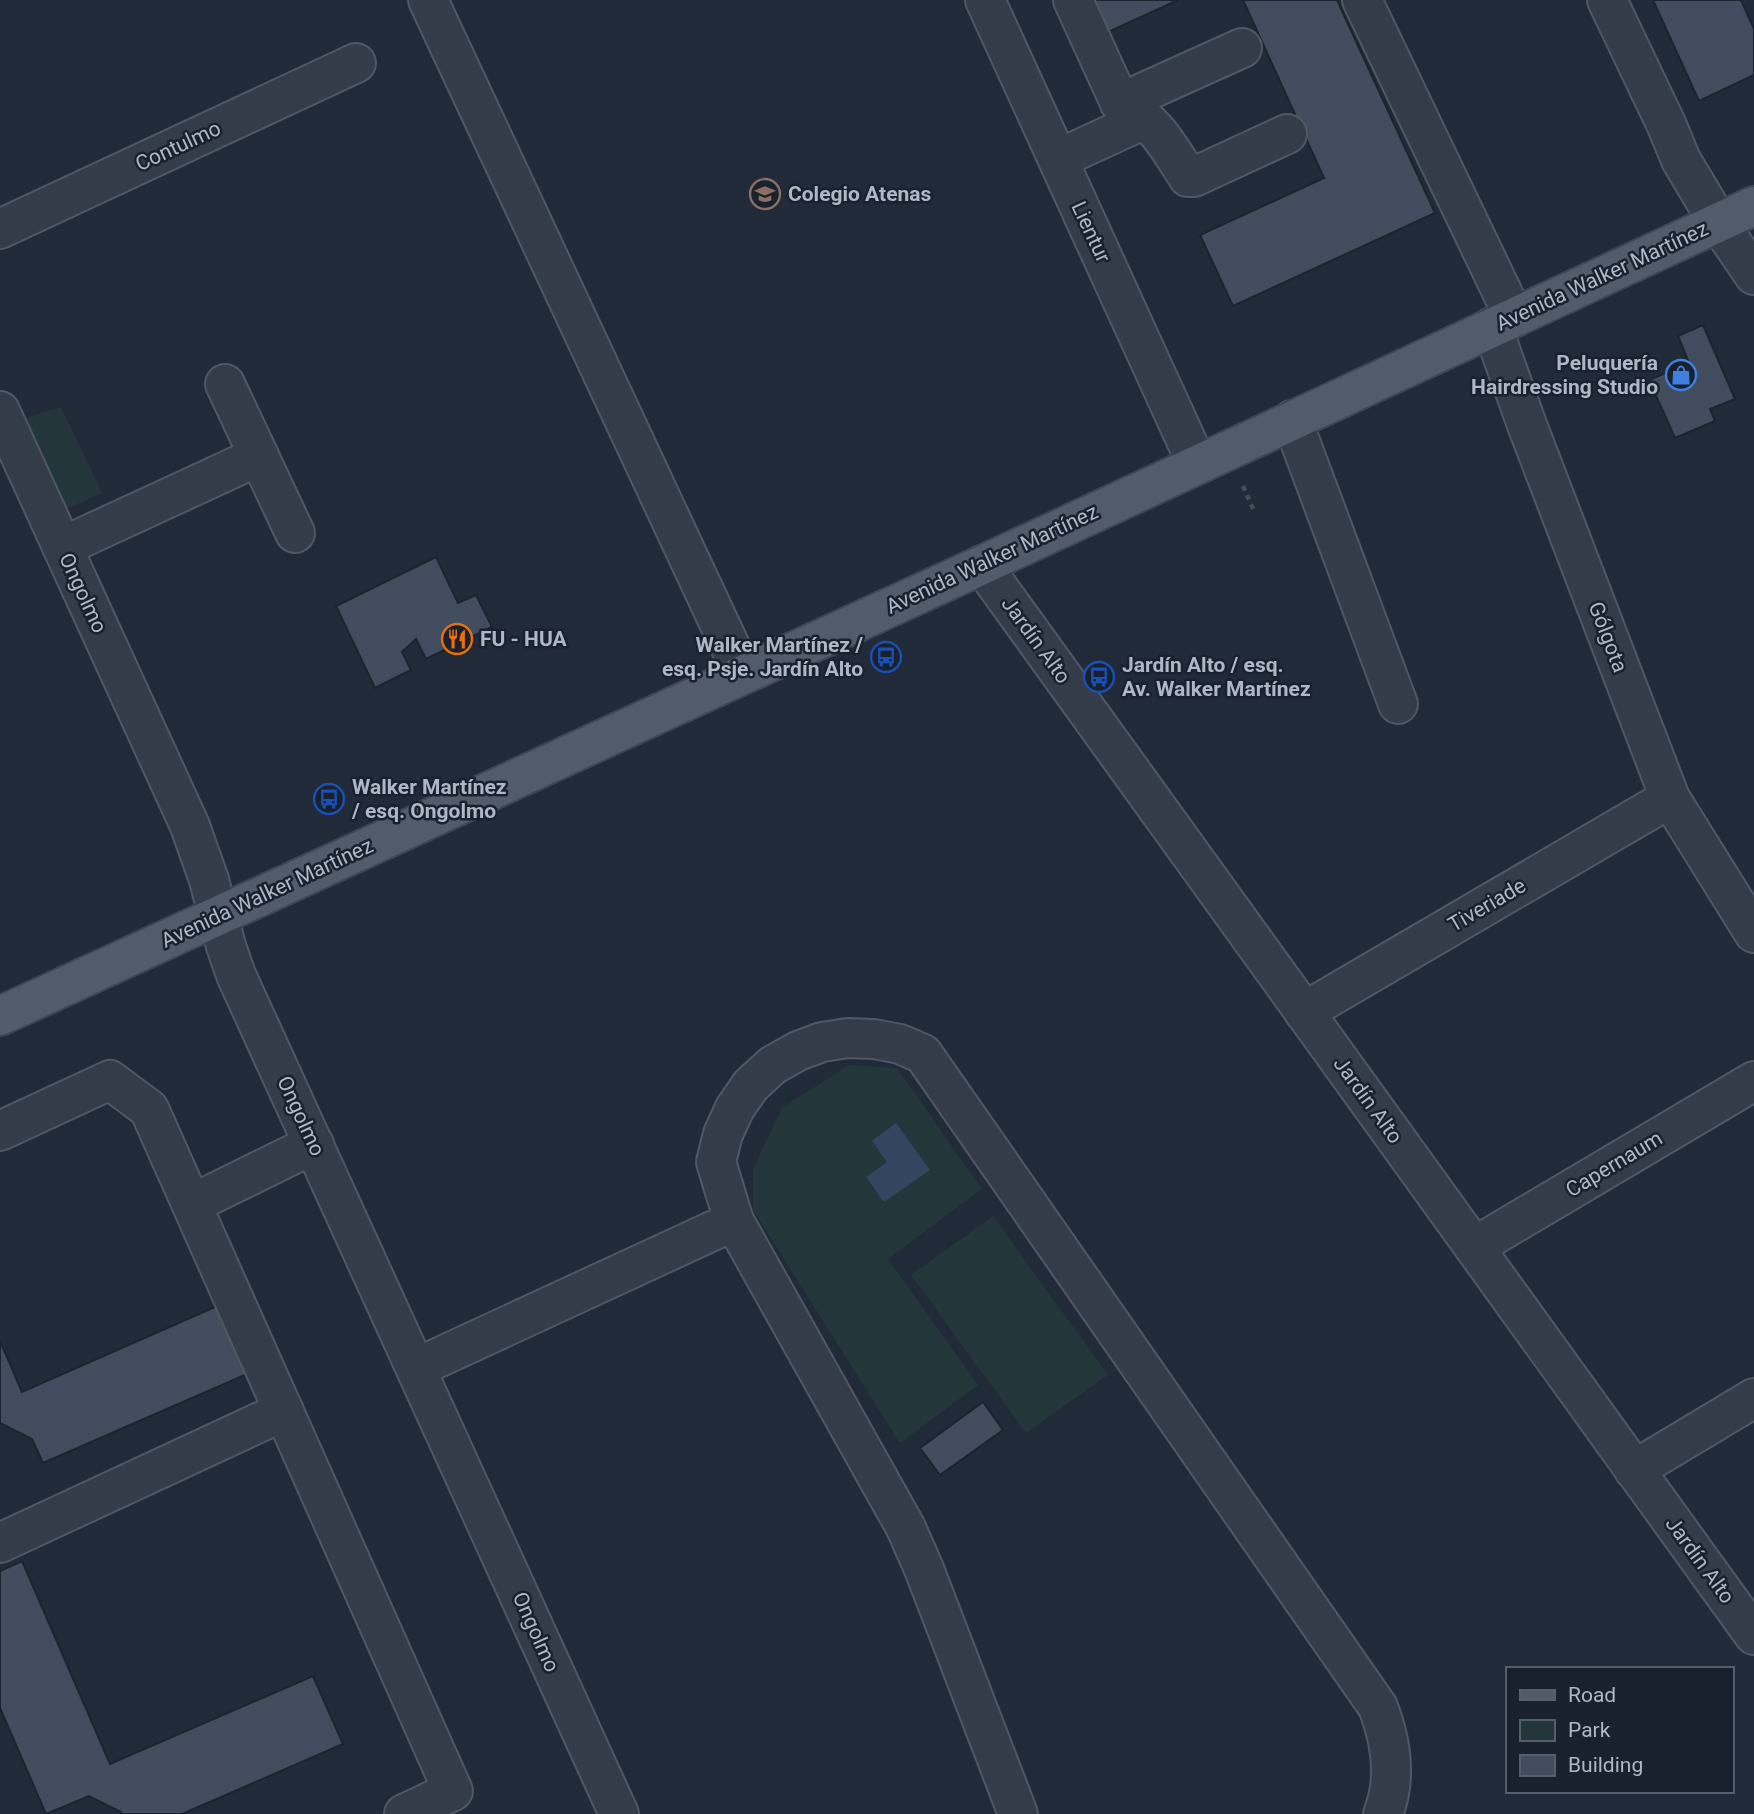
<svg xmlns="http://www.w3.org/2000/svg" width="1754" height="1814" font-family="Roboto,sans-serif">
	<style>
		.green { fill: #23363a }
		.water { fill: #344560 }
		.building { fill: #414d5e; stroke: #1c2330; stroke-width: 2 }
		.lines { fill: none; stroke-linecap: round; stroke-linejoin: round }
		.minor-casing { stroke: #4f5764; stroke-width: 42 }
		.major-casing { stroke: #3e4553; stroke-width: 42 }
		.path { stroke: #3d5254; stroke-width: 4.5; stroke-dasharray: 5 5; stroke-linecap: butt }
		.minor { stroke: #343c49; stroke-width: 38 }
		.major { stroke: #525b69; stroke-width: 38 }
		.labels { text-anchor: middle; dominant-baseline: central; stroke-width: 5; stroke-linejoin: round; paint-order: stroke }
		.street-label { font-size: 21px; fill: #afb7c6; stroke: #1a212e }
		.poi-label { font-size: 21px; font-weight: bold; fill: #afb7c6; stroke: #1a212e; text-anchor: start }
	</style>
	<rect width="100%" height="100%" fill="#212a39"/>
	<g class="green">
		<polygon points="61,407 102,493 66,509 25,418"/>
		<polygon points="849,1065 897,1068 982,1189 888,1259 978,1385 900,1443 753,1210 753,1169 782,1108"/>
		<polygon points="993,1216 1108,1375 1026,1433 911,1275"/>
	</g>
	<polygon class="water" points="896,1123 930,1170 884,1202 866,1177 887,1162 872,1141"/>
	<g class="building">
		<polygon points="1091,0 1178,0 1106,33"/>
		<polygon points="1243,0 1337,0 1435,213 1233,306 1200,235 1324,178"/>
		<polygon points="1653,0 1741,0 1754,29 1754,75 1699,101"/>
		<polygon points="1703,325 1735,399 1710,409 1715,421 1675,438 1649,380 1689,363 1678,336"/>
		<polygon points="436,557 458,603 476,595 492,627 426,659 416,639 402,652 411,670 375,688 336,606"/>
		<polygon points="224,1303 254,1371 43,1463 32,1439 0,1423 0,1341 22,1392"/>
		<polygon points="983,1402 1003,1430 940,1475 920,1448"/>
		<polygon points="22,1561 110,1764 313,1676 343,1744 182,1814 122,1814 121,1812 89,1796 46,1814 0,1708 0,1571"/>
	</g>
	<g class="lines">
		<g class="minor-casing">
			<g id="minor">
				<polyline points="428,0 743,674"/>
				<polyline points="985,0 1197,464"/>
				<path d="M1073,0l47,103c35,17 48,43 68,74h6l93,-43"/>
				<polyline points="1362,0 1514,317"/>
				<polyline points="1607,0 1667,126 1681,160 1718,222 1754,275"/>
				<polyline points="1120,103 1242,48"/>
				<polyline points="1058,159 1145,119"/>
				<polyline points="0,229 356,63"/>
				<polyline points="1492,327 1527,425 1670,798 1754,933"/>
				<polyline points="225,384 295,533"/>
				<polyline points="0,411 190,826 209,880 226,946 236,975 619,1814"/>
				<polyline points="1292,420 1398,704"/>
				<polyline points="62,547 259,456"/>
				<polyline points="982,565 1754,1635"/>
				<polyline points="1304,1012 1670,798"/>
				<polyline points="0,1131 110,1080 149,1109 453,1791 404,1814"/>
				<polyline points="192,1204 314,1144"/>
				<polyline points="1474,1247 1754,1081"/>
				<polyline points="416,1368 734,1221"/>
				<polyline points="1634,1470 1754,1398"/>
				<polyline points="0,1543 284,1411"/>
				<path d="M1018,1814l-94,-245 -18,-41 -172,-307 -18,-59 7,-28 12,-26 16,-23 22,-20 25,-14 24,-9 26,-4 26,1 26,5 23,10 455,653c13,34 19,72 5,107"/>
			</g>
		</g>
		<g class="major-casing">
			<polyline id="major" points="0,1016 982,565 1754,206"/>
		</g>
		<polyline class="path" points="1243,486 1254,511"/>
		<use href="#minor" class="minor"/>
		<use href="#major" class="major"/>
	</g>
	<defs>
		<g id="school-ring" transform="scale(1.575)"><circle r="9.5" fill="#1a212e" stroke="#8d6e63" stroke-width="1.5"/><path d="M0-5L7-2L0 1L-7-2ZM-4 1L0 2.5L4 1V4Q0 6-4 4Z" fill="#8d6e63"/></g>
		<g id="shop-ring" transform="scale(1.575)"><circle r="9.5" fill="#1a212e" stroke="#3f7fe0" stroke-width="1.5"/><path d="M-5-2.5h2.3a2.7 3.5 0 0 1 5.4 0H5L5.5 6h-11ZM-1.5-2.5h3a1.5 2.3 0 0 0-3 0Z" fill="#3f7fe0"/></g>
		<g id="restaurant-ring" transform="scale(1.575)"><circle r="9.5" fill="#1a212e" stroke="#e8710a" stroke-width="1.5"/><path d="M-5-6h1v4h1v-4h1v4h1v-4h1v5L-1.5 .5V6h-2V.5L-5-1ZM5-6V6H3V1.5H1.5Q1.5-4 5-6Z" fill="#e8710a"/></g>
		<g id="bus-ring" transform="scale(1.575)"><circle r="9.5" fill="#1a212e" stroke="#1a4fb4" stroke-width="1.5"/><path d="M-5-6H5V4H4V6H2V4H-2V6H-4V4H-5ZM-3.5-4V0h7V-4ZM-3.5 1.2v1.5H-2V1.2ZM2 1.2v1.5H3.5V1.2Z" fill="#1a4fb4"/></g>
	</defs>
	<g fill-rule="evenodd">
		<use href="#school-ring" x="765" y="194"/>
		<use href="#shop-ring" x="1681" y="375"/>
		<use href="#restaurant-ring" x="457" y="639"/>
		<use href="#bus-ring" x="886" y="657"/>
		<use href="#bus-ring" x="1099" y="677"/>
		<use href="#bus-ring" x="329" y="799"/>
	</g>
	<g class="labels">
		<g class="street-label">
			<text transform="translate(178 146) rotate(-25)">Contulmo</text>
			<text transform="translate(1091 232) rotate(65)">Lientur</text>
			<text transform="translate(1602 276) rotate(-25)">Avenida Walker Martínez</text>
			<text transform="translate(992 559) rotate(-25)">Avenida Walker Martínez</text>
			<text transform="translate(83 593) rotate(65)">Ongolmo</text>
			<text transform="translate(1608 637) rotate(69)">Gólgota</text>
			<text transform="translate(1036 640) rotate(54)">Jardín Alto</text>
			<text transform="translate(267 893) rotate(-25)">Avenida Walker Martínez</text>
			<text transform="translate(1487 905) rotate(-30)">Tiveriade</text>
			<text transform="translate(1368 1100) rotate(54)">Jardín Alto</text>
			<text transform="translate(301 1116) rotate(65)">Ongolmo</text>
			<text transform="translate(1614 1164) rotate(-31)">Capernaum</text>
			<text transform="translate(1700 1560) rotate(54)">Jardín Alto</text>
			<text transform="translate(536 1632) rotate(66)">Ongolmo</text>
		</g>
		<g class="poi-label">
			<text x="788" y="194">Colegio Atenas</text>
			<text x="1658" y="363" text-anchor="end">Peluquería<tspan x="1658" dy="24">Hairdressing Studio</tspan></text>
			<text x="480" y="639">FU - HUA</text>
			<text x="863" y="645" text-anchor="end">Walker Martínez /<tspan x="863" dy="24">esq. Psje. Jardín Alto</tspan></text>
			<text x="1122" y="665">Jardín Alto / esq.<tspan x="1122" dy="24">Av. Walker Martínez</tspan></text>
			<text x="352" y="787">Walker Martínez<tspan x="352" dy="24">/ esq. Ongolmo</tspan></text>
		</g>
	</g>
	<rect x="1506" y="1667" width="228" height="126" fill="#1a212e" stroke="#565d6b" stroke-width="2"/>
	<rect x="1520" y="1690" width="35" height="10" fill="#525b69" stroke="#565d6b" stroke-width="2"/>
	<text x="1568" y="1702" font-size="21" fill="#afb7c6">Road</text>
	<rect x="1520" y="1720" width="35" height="21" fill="#23363a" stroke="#565d6b" stroke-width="2"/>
	<text x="1568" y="1737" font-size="21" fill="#afb7c6">Park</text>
	<rect x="1520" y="1755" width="35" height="21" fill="#414d5e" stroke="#565d6b" stroke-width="2"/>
	<text x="1568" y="1772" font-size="21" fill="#afb7c6">Building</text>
</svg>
